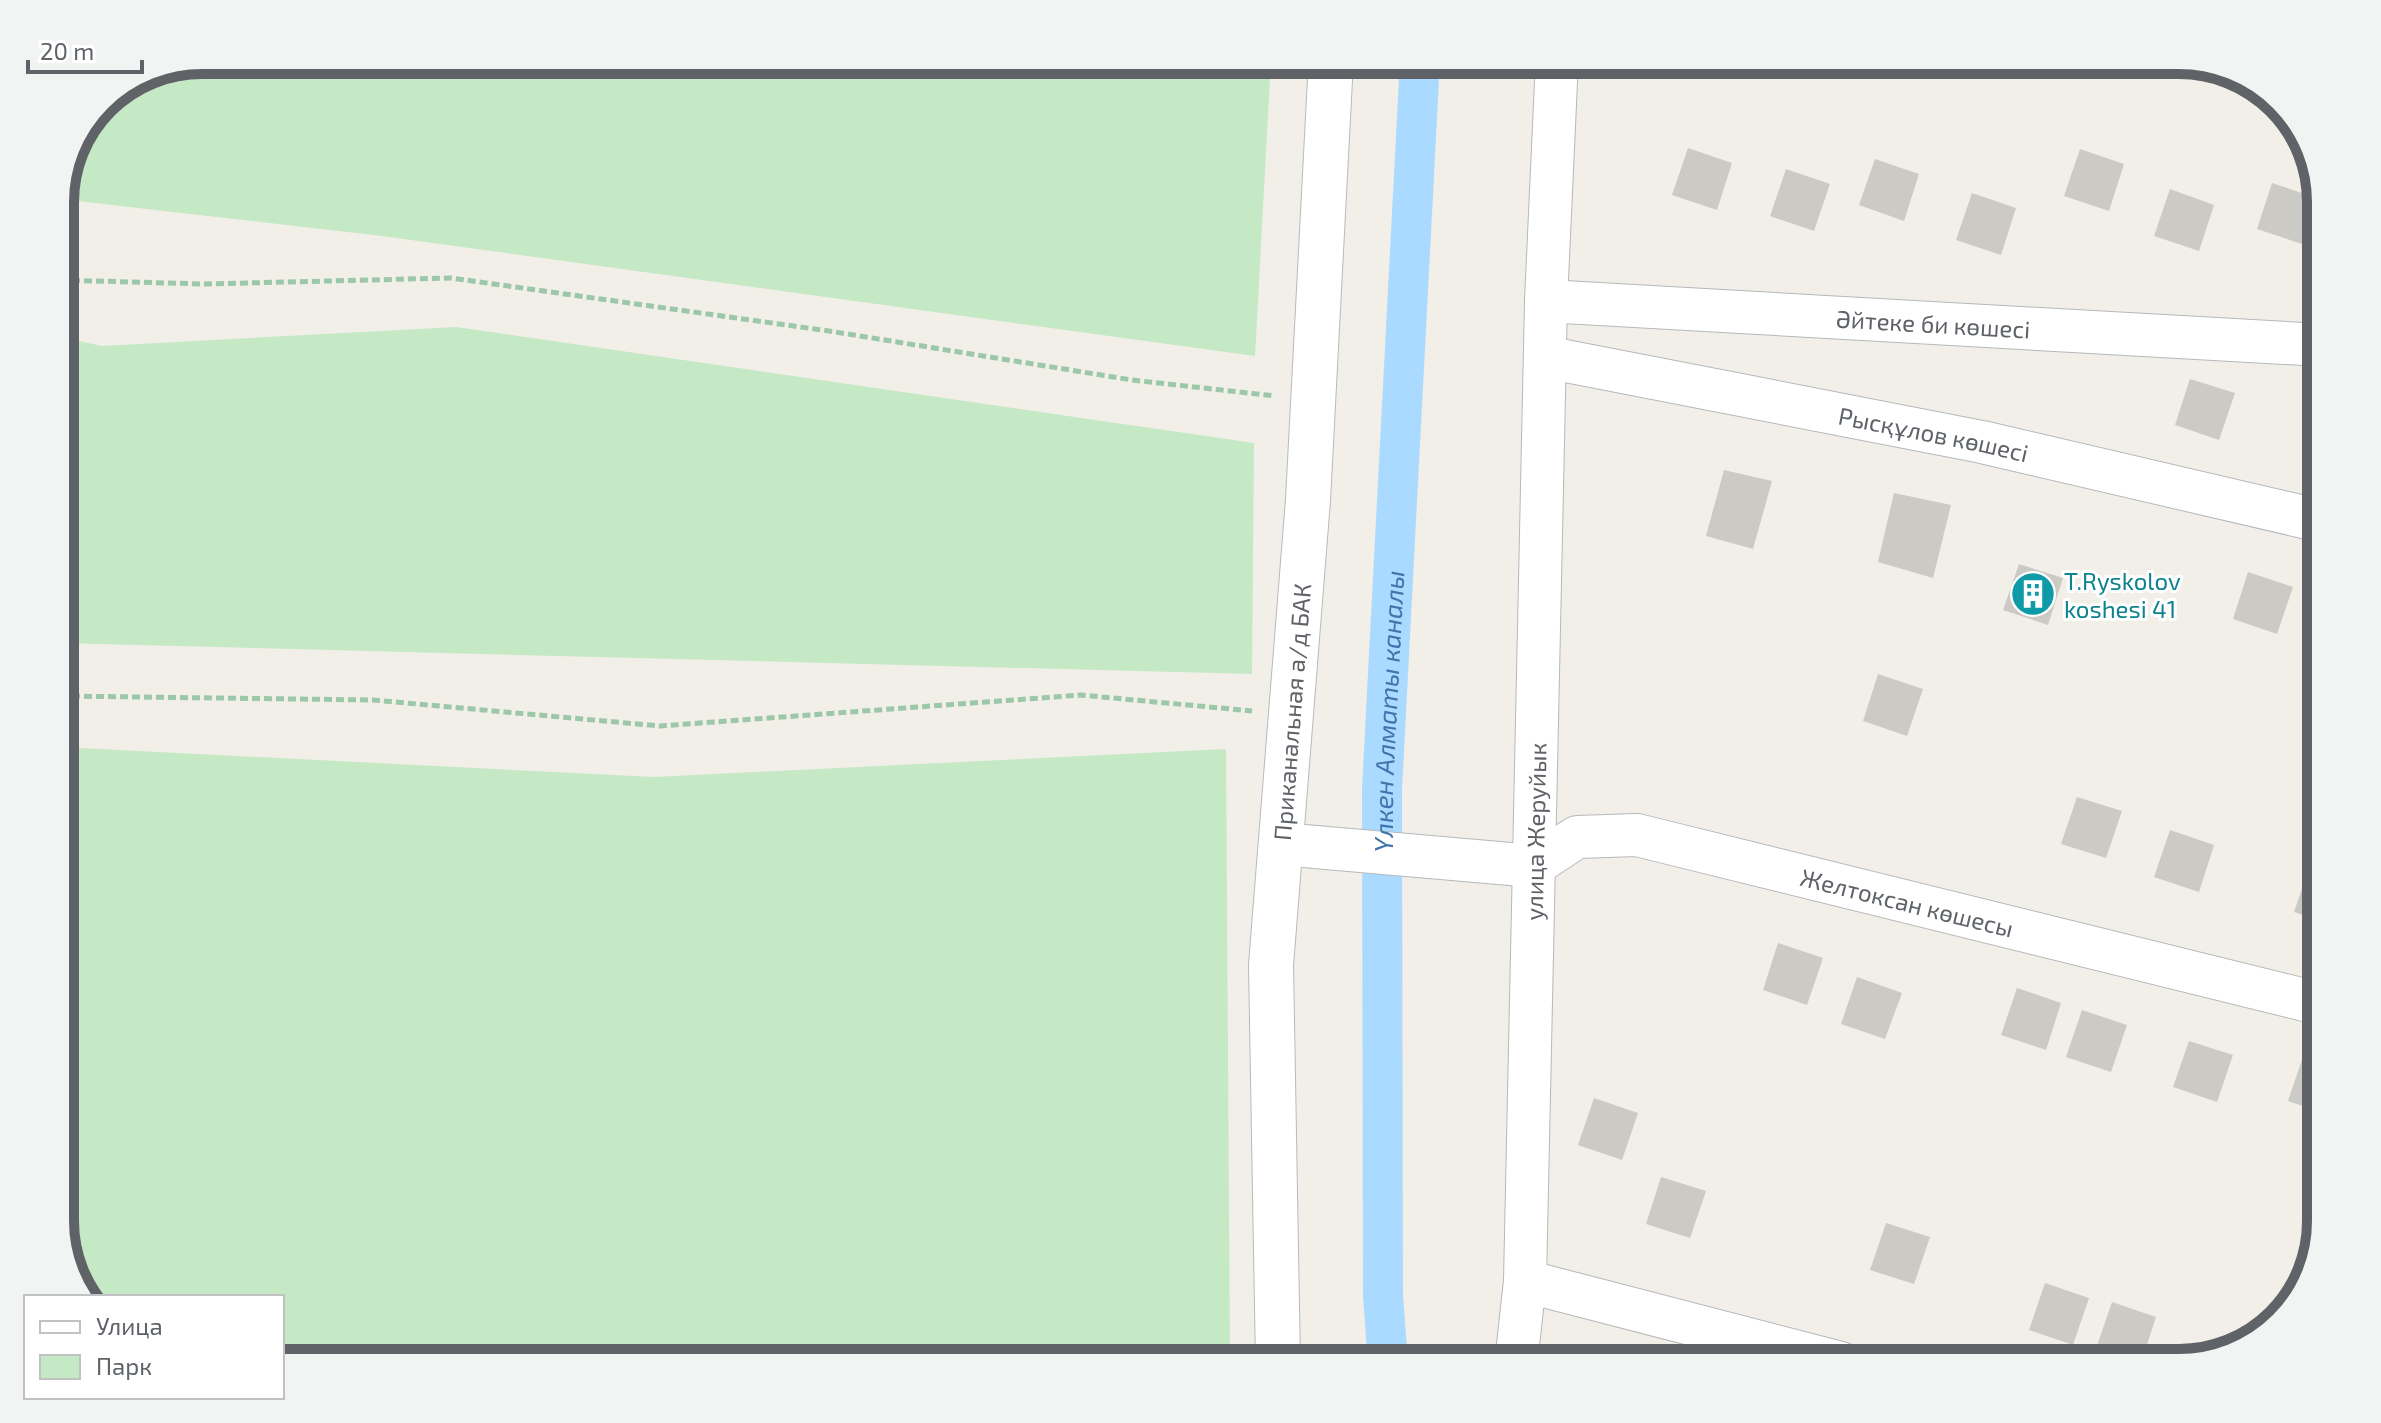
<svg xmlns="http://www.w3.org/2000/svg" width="2381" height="1423" font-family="'Exo 2',sans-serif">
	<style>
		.green { fill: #c5e8c5 }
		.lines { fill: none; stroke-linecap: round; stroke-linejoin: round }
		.canal { stroke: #aadaff; stroke-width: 40 }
		.building { fill: #cccac5 }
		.street-casing { stroke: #b5b8bc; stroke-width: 44 }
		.secondary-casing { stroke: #b6babf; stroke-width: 46 }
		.path { stroke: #9cc7a9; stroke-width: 5; stroke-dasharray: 8 4; stroke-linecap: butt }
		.street { stroke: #fff; stroke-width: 42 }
		.secondary { stroke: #fff; stroke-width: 44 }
		.labels { text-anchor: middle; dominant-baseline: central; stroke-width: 6; stroke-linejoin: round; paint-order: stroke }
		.street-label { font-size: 24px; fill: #5f6368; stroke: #fff }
		.culture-label { font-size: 24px; fill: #0d838f; stroke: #fff; text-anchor: start }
		.water-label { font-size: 26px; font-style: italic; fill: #4174aa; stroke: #fff }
		.rim { fill: none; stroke: #5f6368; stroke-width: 10 }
	</style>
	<rect width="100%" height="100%" fill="#f1efe8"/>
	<g class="green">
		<polygon points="202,60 1271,60 1255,356 382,236 60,199 60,193 102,101 148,71"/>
		<polygon points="456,327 1254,443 1252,674 60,643 60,337 102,346"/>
		<polygon points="60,747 654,777 1226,749 1230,1363 282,1363 282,1297 84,1297 79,1293 60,1230"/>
	</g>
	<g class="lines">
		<path class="canal" id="s1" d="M1388,1363l-5,-67 -1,-507 38,-729"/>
	</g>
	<g class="building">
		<polygon points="1688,148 1732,163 1717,210 1672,195"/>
		<polygon points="2080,149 2124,164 2109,211 2064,196"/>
		<polygon points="1875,159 1919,174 1904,221 1859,205"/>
		<polygon points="1786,169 1830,184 1814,231 1770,216"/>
		<polygon points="2272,183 2317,198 2302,244 2257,229"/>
		<polygon points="2170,189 2214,205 2199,251 2154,236"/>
		<polygon points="1972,193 2016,208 2001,255 1956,240"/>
		<polygon points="2190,379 2235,393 2219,440 2175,425"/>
		<polygon points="1724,470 1772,481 1753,549 1706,536"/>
		<polygon points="1894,493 1951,505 1933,578 1878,562"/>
		<polygon points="2019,564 2063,578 2048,625 2003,610"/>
		<polygon points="2248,572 2293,587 2277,634 2233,619"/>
		<polygon points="1878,674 1923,689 1907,736 1863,721"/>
		<polygon points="2077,797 2122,811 2106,858 2061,844"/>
		<polygon points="2170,830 2214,845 2199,892 2154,877"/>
		<polygon points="2310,865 2321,869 2321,921 2294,912"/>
		<polygon points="1778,943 1823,958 1807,1005 1763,990"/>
		<polygon points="1857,977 1902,993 1885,1039 1841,1024"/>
		<polygon points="2017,988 2061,1003 2046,1050 2001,1035"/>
		<polygon points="2082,1010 2127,1025 2111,1072 2066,1057"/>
		<polygon points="2189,1041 2233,1055 2217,1102 2173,1087"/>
		<polygon points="2304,1054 2321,1060 2321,1112 2288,1101"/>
		<polygon points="1594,1098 1638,1113 1622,1160 1578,1145"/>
		<polygon points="1661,1177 1706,1191 1690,1238 1646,1224"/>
		<polygon points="1886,1223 1930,1237 1914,1284 1870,1270"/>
		<polygon points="2045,1283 2089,1298 2073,1345 2029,1330"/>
		<polygon points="2112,1302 2156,1317 2141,1363 2096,1349"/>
		<polygon points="2255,1318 2271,1324 2251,1344 2245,1345"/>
	</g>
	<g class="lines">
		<g class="street-casing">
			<g id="street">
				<path id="s2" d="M1546,301l775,44"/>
				<path id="s3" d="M1545,357l437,85 339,79"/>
				<path id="s4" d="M1281,844l252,22 44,-29 60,-2 684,169"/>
				<polyline points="1525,1281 1841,1363"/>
				<path id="s5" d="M1516,1363l9,-82 21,-980 11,-241"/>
			</g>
		</g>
		<g class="secondary-casing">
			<g id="secondary">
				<path id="s6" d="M1278,1363l-7,-398 37,-465 23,-440"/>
			</g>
		</g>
		<g class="path">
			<polyline points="60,280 204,284 451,278 829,331 1132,380 1275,396"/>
			<polyline points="60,696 373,700 660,726 1081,695 1252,711"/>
		</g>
		<use href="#street" class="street"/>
		<use href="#secondary" class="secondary"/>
	</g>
	<defs>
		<g id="building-disc" transform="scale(2.3)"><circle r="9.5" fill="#0f9aa8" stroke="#fff"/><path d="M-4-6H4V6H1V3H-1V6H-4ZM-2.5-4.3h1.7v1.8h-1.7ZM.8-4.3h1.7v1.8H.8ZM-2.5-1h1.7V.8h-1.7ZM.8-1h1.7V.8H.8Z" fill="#fff"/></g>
	</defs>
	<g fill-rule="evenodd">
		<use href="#building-disc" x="2033" y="594"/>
	</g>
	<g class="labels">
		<g class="street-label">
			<text stroke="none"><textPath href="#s2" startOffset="388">Әйтеке би көшесі</textPath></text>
			<text stroke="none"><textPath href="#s3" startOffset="396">Рысқұлов көшесі</textPath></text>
			<text stroke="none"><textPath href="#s6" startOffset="652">Приканальная а/д БАК</textPath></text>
			<text stroke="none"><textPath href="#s5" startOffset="532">улица Жеруйык</textPath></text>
			<text stroke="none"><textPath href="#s4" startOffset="644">Желтоксан көшесы</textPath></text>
		</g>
		<g class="culture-label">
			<text x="2064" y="580">T.Ryskolov<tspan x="2064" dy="28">koshesi 41</tspan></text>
		</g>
		<g class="water-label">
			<text stroke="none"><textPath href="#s1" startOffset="652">Үлкен Алматы каналы</textPath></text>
		</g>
	</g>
	<path d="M0 0H2381V1423H0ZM202 74H2179A128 128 0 0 1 2307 202V1221A128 128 0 0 1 2179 1349H202A128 128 0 0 1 74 1221V202A128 128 0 0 1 202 74Z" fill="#f2f3f3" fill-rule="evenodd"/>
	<path class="rim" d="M202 74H2179A128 128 0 0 1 2307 202V1221A128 128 0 0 1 2179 1349H202A128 128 0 0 1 74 1221V202A128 128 0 0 1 202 74Z"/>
	<rect x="24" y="1295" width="260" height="104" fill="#ffffff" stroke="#bfc1c3" stroke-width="2"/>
	<rect x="40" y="1321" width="40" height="12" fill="#ffffff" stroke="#bfc1c3" stroke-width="2"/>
	<text x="96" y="1335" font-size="24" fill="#5f6368">Улица</text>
	<rect x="40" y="1355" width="40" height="24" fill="#c5e8c5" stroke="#bfc1c3" stroke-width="2"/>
	<text x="96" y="1375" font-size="24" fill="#5f6368">Парк</text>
	<path d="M28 60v12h114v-12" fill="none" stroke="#5f6368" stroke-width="4"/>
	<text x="40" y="60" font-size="24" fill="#5f6368" stroke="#ffffff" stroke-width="6" paint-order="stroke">20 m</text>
</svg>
